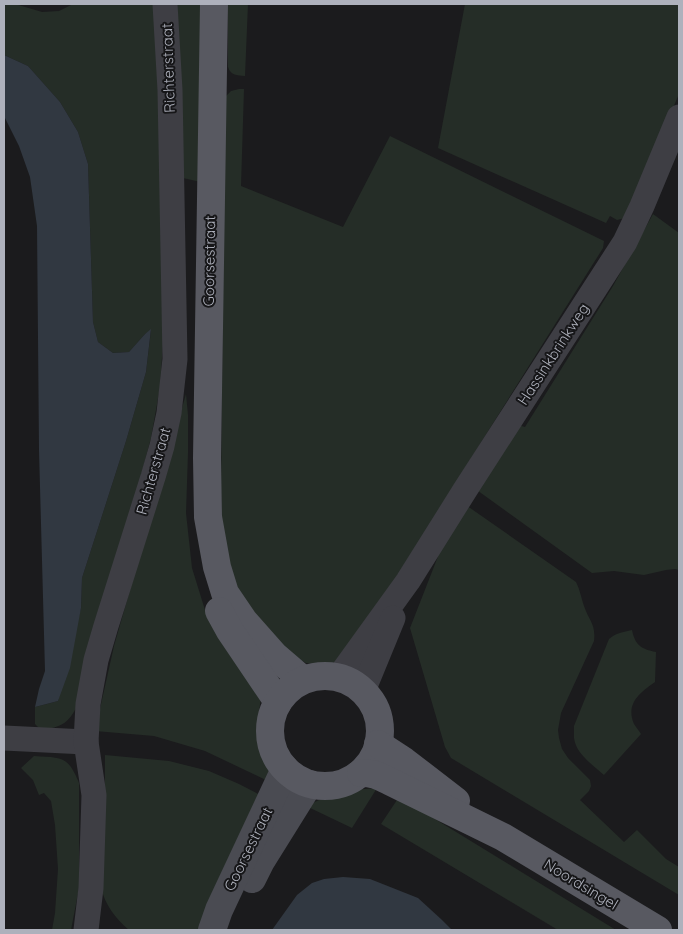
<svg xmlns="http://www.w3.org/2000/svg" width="683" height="934" font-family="Quicksand,sans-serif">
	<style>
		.green { fill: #252d27 }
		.water { fill: #313841 }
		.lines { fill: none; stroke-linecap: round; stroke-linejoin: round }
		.minor { stroke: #3e3e44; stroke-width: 25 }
		.secondary { stroke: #4a4b52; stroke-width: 28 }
		.primary { stroke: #585961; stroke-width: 28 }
		.labels { text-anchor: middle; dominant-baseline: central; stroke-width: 4; stroke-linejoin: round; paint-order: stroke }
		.street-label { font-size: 15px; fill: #aeb1bc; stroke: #161618 }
	</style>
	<rect width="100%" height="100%" fill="#1b1b1d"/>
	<g class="green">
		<path d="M4,4h11l27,8 17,-1 14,-7h86l6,309 -5,74 -9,51 -70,262c-13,22 -14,26 -40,30l-6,-6v-17l23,-6 23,-93 1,-30 44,-137 20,-69 5,-42 -6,4 -16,18 -16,1 -15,-11 -5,-20 -5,-158 -10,-32 -18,-30 -32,-36 -24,-11z"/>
		<polygon points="177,4 201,4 201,182 183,178"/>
		<path d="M228,4h20l-3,72c-8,-1 -14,0 -17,-9z"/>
		<polygon points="465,4 679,4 679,94 625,218 617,220 610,216 606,223 438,148"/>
		<polygon points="239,89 244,89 241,186 343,227 390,136 604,241 603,248 362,632 350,652 329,666 306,663 295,657 246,612 223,555 221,488 225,97 231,91"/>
		<polygon points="653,214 679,233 679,570 675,569 666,570 644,575 614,571 592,573 474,488 515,424 525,427 613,286"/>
		<polygon points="186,394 188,415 188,453 186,513 192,568 205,610 223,645 246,678 261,696 258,721 263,745 273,761 266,780 205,751 154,736 95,731 114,646"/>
		<path d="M463,503l113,79c4,8 5,15 8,24 5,15 12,18 10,35l-33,72 -3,17 1,8 3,11 6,9 22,22 1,6 -2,5 -9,9 44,42 13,-12 29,29 13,8v28l-228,-137 -6,-11 -35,-119 27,-69 13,-36z"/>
		<path d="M632,630c3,15 9,19 24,22l-1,30c-14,10 -30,21 -21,42 2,3 5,7 7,10l-37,41c-11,-10 -28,-21 -30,-37 0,-4 0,-8 0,-12l35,-87c7,-6 14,-7 23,-9z"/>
		<path d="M105,755l64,6 40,10 30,13 25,13 -61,133h-74c-14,-12 -24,-25 -28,-43l4,-78z"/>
		<path d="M34,756c27,2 34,-1 45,27v105l-8,42h-19l3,-17 3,-44 -3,-44 -4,-24 -7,-8 -5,2 -6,-15 -12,-12z"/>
		<polygon points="377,788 352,828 306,806 339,791"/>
		<polygon points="399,797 616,930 558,930 381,824"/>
	</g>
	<g class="water">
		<polygon points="4,55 28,66 60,102 78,132 88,164 93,322 98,342 113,353 129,352 145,334 151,329 146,372 126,441 82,578 81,608 70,668 58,701 35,707 39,689 45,671 39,450 37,226 30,177 19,146 4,116"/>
		<polygon points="343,877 370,879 418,898 442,920 452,930 272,930 297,895 312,883 324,879"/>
	</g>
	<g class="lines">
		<g class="minor">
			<polyline points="338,678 408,581 465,490 625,242 642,206 679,117"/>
			<polyline points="363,691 393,618"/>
			<polyline points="4,738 86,742"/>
			<polyline points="86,930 91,888 94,795 86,742 88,704 96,660 106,626 153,477 162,446 169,413 175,359 170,90 165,4"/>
		</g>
		<g class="secondary">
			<polyline points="252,879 261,861 309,784"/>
			<polyline points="212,930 219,910 285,769"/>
		</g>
		<g class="primary">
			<polyline points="214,4 207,458 208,517 217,567 225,593 244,621 275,656 303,680"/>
			<polyline points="219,611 230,631 278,702"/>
			<circle cx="325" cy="731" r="55"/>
			<polyline points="378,744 404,761 456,801"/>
			<path d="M361,773c13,0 18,3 30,9l112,55 155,93"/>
		</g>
	</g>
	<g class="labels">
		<g class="street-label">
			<text transform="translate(168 68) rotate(-92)">Richterstraat</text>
			<text transform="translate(209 261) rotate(-89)">Goorsestraat</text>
			<text transform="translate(553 354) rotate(-57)">Hassinkbrinkweg</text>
			<text transform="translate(153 471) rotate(-74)">Richterstraat</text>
			<text transform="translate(248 849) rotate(-64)">Goorsestraat</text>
			<text transform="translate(581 884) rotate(31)">Noordsingel</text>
		</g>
	</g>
	<rect width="683" height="934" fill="none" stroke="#aeb1bc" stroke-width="10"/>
</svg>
